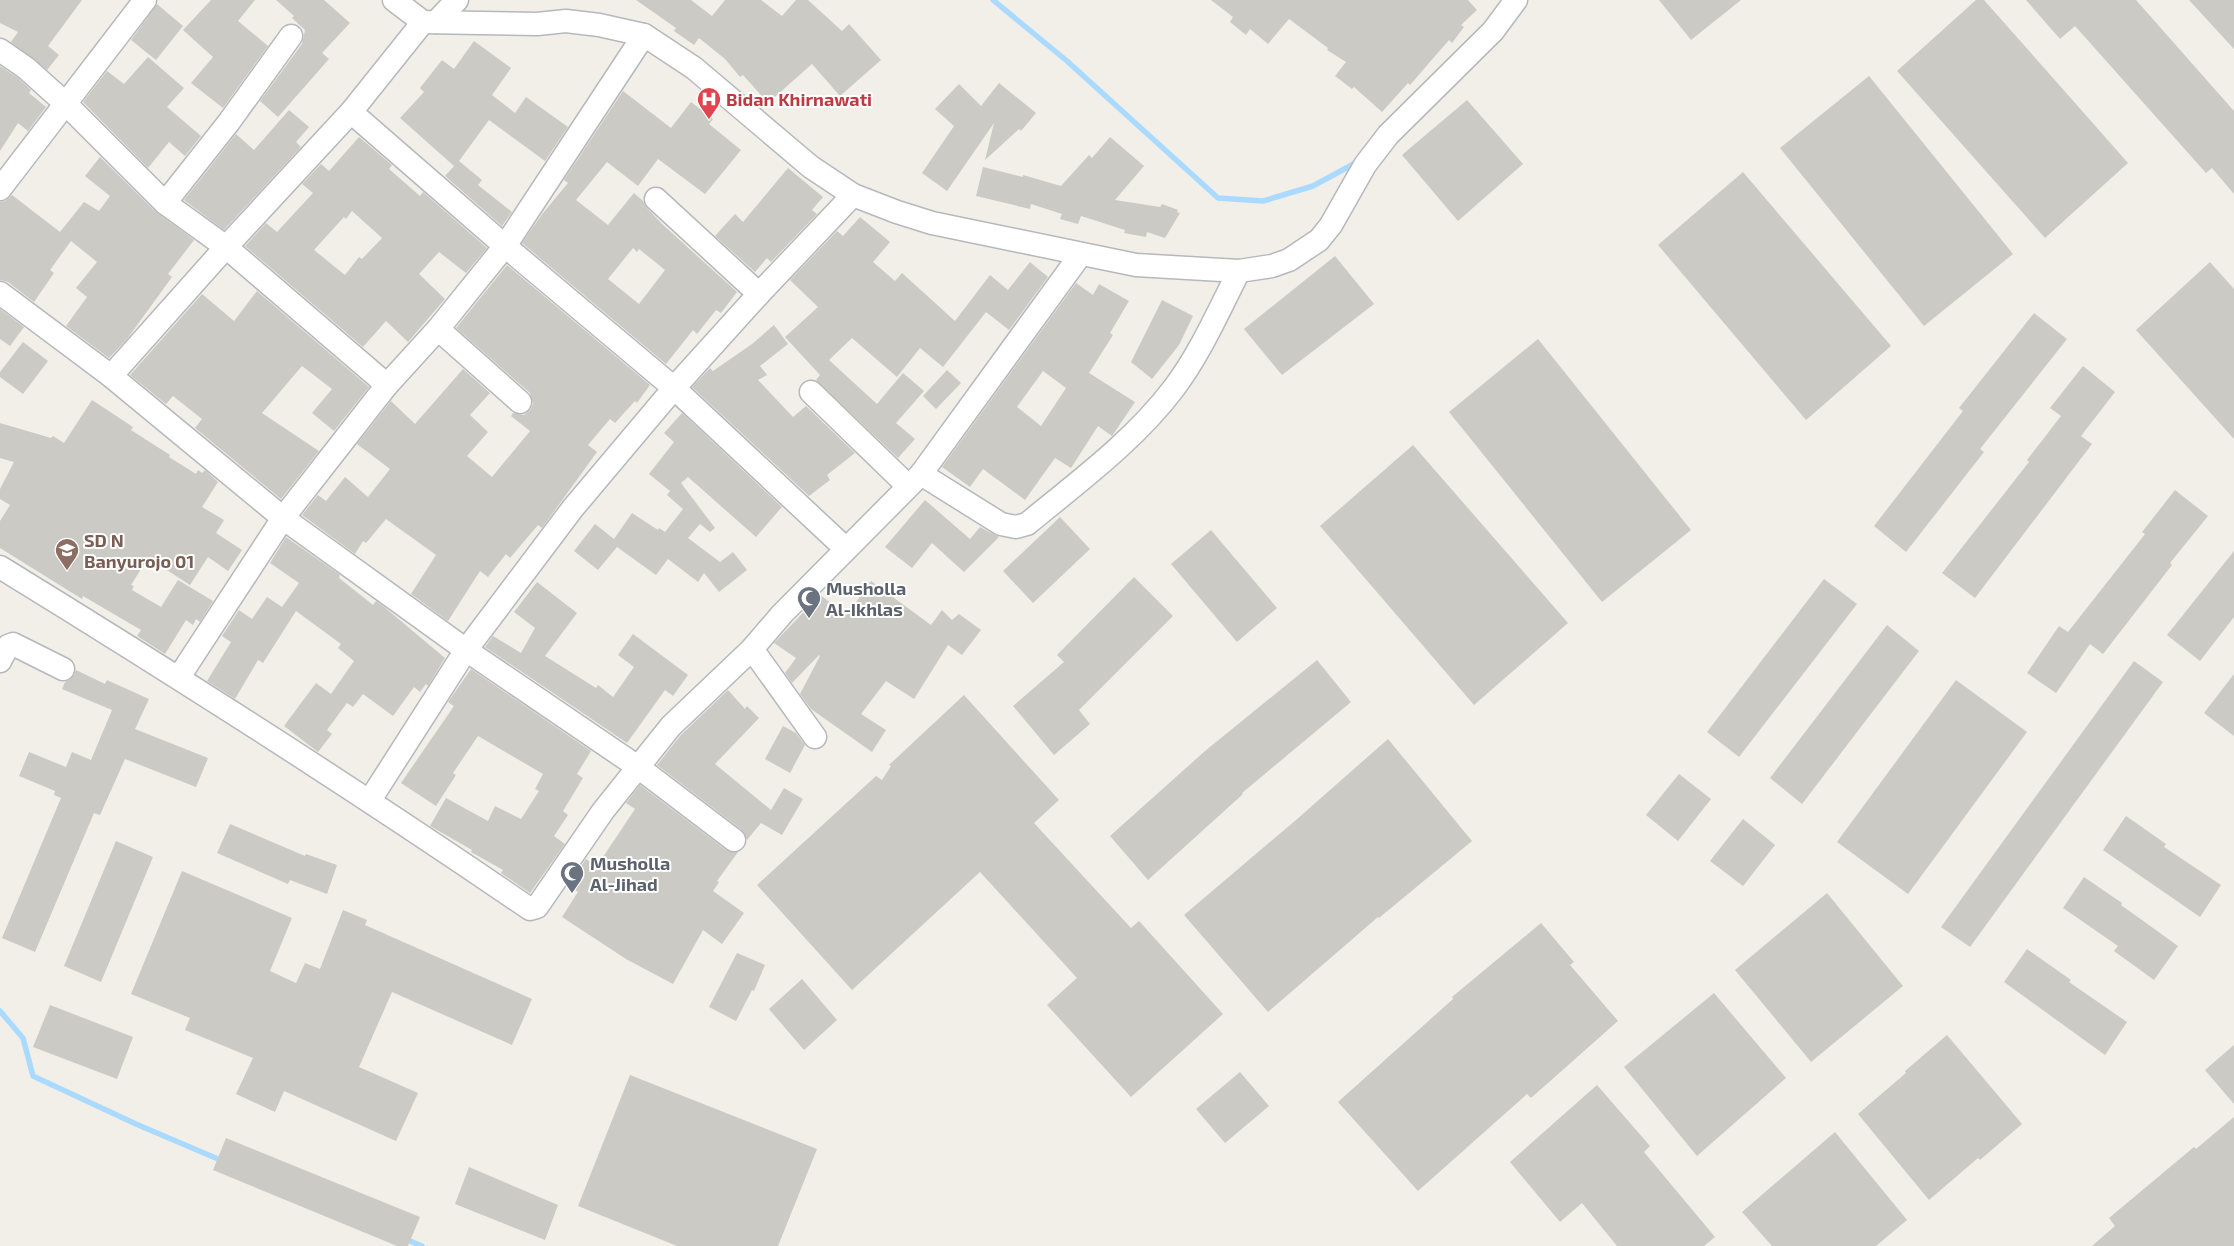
<svg xmlns="http://www.w3.org/2000/svg" width="2234" height="1246" font-family="'Exo 2',sans-serif">
	<style>
		.lines { fill: none; stroke-linecap: round; stroke-linejoin: round }
		.stream { stroke: #aadaff; stroke-width: 5.5 }
		.building { fill: #cccac5; fill-rule: evenodd }
		.minor-casing { stroke: #b5b8bc; stroke-width: 25 }
		.minor { stroke: #fff; stroke-width: 22 }
		.labels { text-anchor: middle; dominant-baseline: central; stroke-width: 4; stroke-linejoin: round; paint-order: stroke }
		.health-label { font-size: 18px; font-weight: bold; fill: #be3a42; stroke: #fff; text-anchor: start }
		.education-label { font-size: 18px; font-weight: bold; fill: #785e54; stroke: #fff; text-anchor: start }
		.worship-label { font-size: 18px; font-weight: bold; fill: #5b616d; stroke: #fff; text-anchor: start }
	</style>
	<rect width="100%" height="100%" fill="#f1efe8"/>
	<g class="lines">
		<g class="stream">
			<polyline points="993,0 1067,61 1218,198 1263,201 1313,186 1359,161"/>
			<polyline points="0,1011 23,1038 33,1076 136,1124 225,1162"/>
			<polyline points="403,1238 422,1246"/>
		</g>
	</g>
	<g class="building">
		<polygon points="0,0 82,0 48,46 59,55 47,70 11,42 18,32 0,23"/>
		<polygon points="211,0 255,0 238,21 268,46 223,108 191,83 213,57 183,30"/>
		<polygon points="276,0 324,0 350,23 322,53 329,59 278,117 260,101 302,44 305,30 292,18 294,16"/>
		<polygon points="636,0 691,0 712,16 725,0 761,0 782,16 796,0 808,0 842,31 849,24 881,60 840,96 812,64 768,103 743,75 740,77 725,59 699,38 694,45 674,31 676,28"/>
		<polygon points="1211,0 1468,0 1477,10 1461,25 1464,27 1452,43 1449,40 1410,85 1408,83 1382,112 1354,87 1352,89 1335,76 1346,62 1327,50 1328,48 1289,19 1268,44 1250,29 1246,35 1230,22 1233,17"/>
		<polygon points="1659,0 1741,0 1691,40"/>
		<polygon points="1976,0 1984,0 2128,163 2045,238 1897,71"/>
		<polygon points="2026,0 2136,0 2234,111 2234,194 2212,168 2206,173 2075,26 2060,39"/>
		<polygon points="2189,0 2234,0 2234,49"/>
		<polygon points="157,4 183,26 156,60 131,40"/>
		<polygon points="474,41 511,68 492,95 515,113 526,97 568,127 545,161 489,120 459,161 482,180 478,185 512,212 502,226 445,176 454,166 400,118 424,92 420,88 442,60 454,69"/>
		<polygon points="148,57 184,88 167,107 201,136 185,156 169,142 148,168 83,102 107,71 124,84"/>
		<polygon points="0,66 18,78 31,90 29,93 46,107 28,131 18,123 0,151"/>
		<polygon points="1869,76 2013,254 1924,326 1780,148"/>
		<polygon points="999,83 1036,113 1021,131 1019,129 985,160 994,123 947,191 922,173 954,126 935,109 959,84 981,106"/>
		<path d="M623,91l48,37 20,-26 22,17 -4,5 32,26 -36,44 -47,-35 -20,27 -31,-24 -31,38 32,25 26,-32 9,8 4,7 14,15 76,69 -16,21 -5,-3 -19,24 -4,-4 -27,34 -144,-121 21,-30 25,-30 -4,-3zM633,248l4,4 2,-3 26,21 -26,34 -31,-25z"/>
		<polygon points="1467,100 1523,164 1458,221 1402,155"/>
		<polygon points="289,110 309,127 296,142 301,147 224,230 184,200 236,134 254,150"/>
		<path d="M359,137l33,28 -3,4 31,27 3,-4 64,56 -21,25 -27,-21 -20,22 26,25 -37,43 -22,-21 -23,26 -118,-101 21,-23 11,9 36,-39 -11,-9 19,-20 8,7zM352,211l30,27 -20,21 -3,-2 -14,18 -31,-25 30,-33 2,2z"/>
		<polygon points="1110,137 1144,166 1115,200 1160,207 1162,204 1178,210 1177,212 1180,213 1165,238 1147,232 1146,237 1124,233 1125,230 1081,216 1078,224 1060,219 1062,214 1031,204 1030,209 976,196 983,167 1023,177 1023,175 1061,186 1089,155 1092,158"/>
		<polygon points="100,157 156,212 194,240 168,274 172,277 127,339 109,358 66,326 87,297 76,288 97,262 71,241 50,270 54,273 34,302 8,282 0,280 0,202 5,201 12,195 60,232 84,202 99,211 110,196 85,176"/>
		<polygon points="788,168 823,197 812,210 817,214 771,262 767,258 755,272 715,236 735,214 743,222"/>
		<polygon points="1743,172 1891,346 1806,420 1658,245"/>
		<polygon points="860,217 890,242 873,262 895,281 902,273 955,321 990,275 1008,290 1030,262 1048,277 1009,330 986,312 943,367 920,348 897,377 852,338 829,360 877,404 903,373 924,391 896,423 915,439 898,458 816,380 820,375 785,337 818,307 790,280 837,231 843,236"/>
		<polygon points="1335,256 1374,304 1282,375 1244,329"/>
		<polygon points="2210,262 2234,289 2234,439 2136,330"/>
		<polygon points="507,265 650,385 637,403 635,401 615,423 610,419 588,445 597,452 542,528 538,525 510,558 506,554 488,577 480,571 448,621 411,594 436,555 386,519 366,543 363,541 355,554 302,515 318,495 326,501 345,477 368,497 390,469 357,444 391,401 415,424 463,369 490,393 470,415 488,432 467,456 492,477 530,431 511,416 513,413 524,415 530,410 533,404 530,393 456,328"/>
		<path d="M1076,283l17,12 6,-11 30,17 -19,32 3,2 -24,38 46,29 -23,34 -14,-10 -27,42 -16,-10 -30,42 -42,-31 -13,18 -28,-20zM1043,371l23,17 -25,38 -24,-19z"/>
		<polygon points="257,291 369,387 334,431 312,413 332,389 302,366 262,413 319,451 281,499 195,428 202,419 173,396 166,404 130,375 202,294 234,321"/>
		<polygon points="1162,300 1193,316 1179,345 1152,379 1131,362"/>
		<polygon points="0,309 24,327 10,346 0,339"/>
		<polygon points="2034,313 2067,339 1980,449 1984,452 1906,552 1874,526 1963,411 1959,408"/>
		<polygon points="774,325 788,344 760,366 767,375 758,380 793,417 806,406 855,453 827,475 830,480 809,496 692,387 710,368 713,371 752,344"/>
		<polygon points="1538,339 1691,530 1602,602 1449,412"/>
		<polygon points="23,342 48,361 23,394 0,377 0,372"/>
		<polygon points="2083,366 2115,392 2081,436 2092,444 1975,598 1942,573 2029,462 2027,460 2061,416 2050,408"/>
		<polygon points="947,370 961,383 936,409 923,396"/>
		<polygon points="92,400 133,427 131,430 170,455 169,457 196,474 198,470 202,473 205,470 218,482 202,507 224,520 216,533 242,550 228,571 208,557 190,585 148,558 131,585 134,586 132,590 161,607 178,580 213,601 200,622 196,619 193,625 186,620 165,654 137,636 141,630 83,596 82,599 0,548 0,521 10,505 0,499 0,489 14,462 0,458 0,423 51,438 53,436 64,443"/>
		<polygon points="682,413 782,507 756,537 688,477 681,483 715,528 710,532 700,524 688,538 720,562 733,552 747,570 719,592 704,573 698,582 668,559 656,575 617,547 598,570 574,551 595,524 614,539 632,513 658,530 659,528 665,532 683,509 667,495 670,491 649,474 674,442 664,433"/>
		<polygon points="1413,445 1568,623 1474,705 1320,526"/>
		<polygon points="2175,490 2208,516 2170,563 2172,565 2103,654 2090,644 2056,693 2027,673 2059,626 2068,632 2145,534 2142,532"/>
		<polygon points="925,500 970,539 980,527 999,537 964,572 932,543 912,568 885,547"/>
		<polygon points="1060,517 1090,549 1033,603 1003,571"/>
		<polygon points="1211,530 1277,608 1237,642 1171,564"/>
		<polygon points="286,537 340,575 339,578 373,605 376,601 383,606 445,658 428,686 426,684 420,692 414,687 393,716 363,694 353,707 347,703 327,730 332,734 318,752 284,726 316,683 331,694 354,661 338,648 341,644 296,611 263,663 258,660 235,699 207,681 231,642 222,636 239,610 252,619 267,597 282,607 299,583 270,563"/>
		<polygon points="2234,551 2234,617 2200,661 2167,635"/>
		<polygon points="1134,577 1173,616 1079,710 1090,724 1054,755 1013,706 1064,662 1057,655"/>
		<polygon points="1824,579 1857,604 1739,757 1707,732"/>
		<polygon points="871,581 931,625 942,610 952,620 959,614 981,630 962,655 948,645 914,699 886,681 861,714 886,730 872,752 811,709 800,694 820,656 819,655 792,683 785,673 796,658 774,643 820,595 847,615"/>
		<polygon points="537,582 577,613 545,656 596,688 598,685 613,697 634,667 618,655 633,634 688,675 673,696 665,690 627,743 485,647 493,636 521,653 535,628 514,612"/>
		<polygon points="1887,625 1919,651 1802,804 1770,778"/>
		<polygon points="1317,660 1351,702 1242,793 1243,794 1148,880 1110,836 1205,751"/>
		<polygon points="2134,661 2163,682 1970,947 1941,927"/>
		<polygon points="471,669 591,751 577,774 583,778 563,811 568,815 554,836 565,844 530,893 501,873 503,870 471,852 472,850 430,826 446,798 488,821 495,806 521,819 539,791 535,789 543,774 478,736 453,773 456,775 436,806 401,783 454,706 448,702"/>
		<polygon points="76,670 105,684 107,680 149,699 135,729 208,758 196,787 125,759 100,815 94,813 35,952 2,938 61,798 54,795 55,791 19,776 29,752 66,767 72,752 91,760 112,710 62,689 65,682 74,675"/>
		<polygon points="2234,674 2234,736 2204,713"/>
		<polygon points="1956,680 2027,732 1908,894 1837,842"/>
		<polygon points="728,690 745,709 747,706 759,718 715,764 771,810 784,788 803,799 782,835 761,823 747,840 742,830 657,765 681,735"/>
		<polygon points="964,695 1059,800 1034,823 1131,928 1139,921 1223,1014 1131,1097 1047,1005 1077,978 980,872 852,990 757,885 876,776 882,780 891,766 889,765"/>
		<polygon points="783,726 796,733 805,745 790,773 765,759"/>
		<polygon points="1388,739 1472,841 1379,918 1378,917 1268,1012 1184,915 1296,820"/>
		<polygon points="1679,774 1711,799 1678,841 1646,815"/>
		<polygon points="640,785 726,850 738,852 717,881 719,882 713,891 744,913 722,944 703,930 673,984 626,959 562,917 578,892 568,885 586,859 597,866 635,809 626,803"/>
		<polygon points="2126,816 2166,844 2164,847 2221,885 2200,917 2103,850"/>
		<polygon points="1743,819 1775,845 1743,886 1710,861"/>
		<polygon points="230,824 305,856 306,854 337,865 327,894 290,880 288,884 217,853"/>
		<polygon points="116,841 153,857 101,982 64,966"/>
		<polygon points="182,871 292,918 270,971 296,983 305,963 320,969 343,910 367,920 365,925 532,999 512,1045 392,992 359,1067 418,1093 396,1141 284,1091 275,1112 236,1094 253,1058 185,1030 190,1018 131,994"/>
		<polygon points="2084,877 2122,903 2121,905 2178,946 2154,980 2114,951 2118,946 2063,908"/>
		<polygon points="1827,893 1903,986 1811,1062 1735,970"/>
		<polygon points="1541,923 1574,962 1570,965 1618,1021 1531,1098 1527,1094 1418,1191 1338,1102 1453,999 1452,997"/>
		<polygon points="2027,949 2071,980 2069,982 2127,1022 2105,1055 2004,982"/>
		<polygon points="737,953 765,965 754,991 752,990 736,1021 709,1007"/>
		<polygon points="802,979 837,1020 804,1050 769,1009"/>
		<polygon points="1714,993 1786,1078 1697,1156 1624,1067"/>
		<polygon points="50,1005 133,1037 117,1079 33,1047"/>
		<polygon points="1947,1035 2022,1124 1980,1160 1978,1158 1929,1200 1858,1114 1906,1073 1905,1071"/>
		<polygon points="2234,1045 2234,1104 2205,1070"/>
		<polygon points="1240,1072 1269,1106 1225,1143 1196,1109"/>
		<polygon points="630,1075 817,1149 778,1246 677,1246 578,1206"/>
		<polygon points="1597,1085 1650,1146 1644,1152 1715,1237 1704,1246 1617,1246 1582,1203 1560,1222 1510,1162"/>
		<polygon points="2234,1117 2234,1246 2092,1246 2115,1226 2109,1218 2194,1147 2196,1149"/>
		<polygon points="1835,1132 1907,1220 1876,1246 1772,1246 1742,1212"/>
		<polygon points="226,1138 420,1217 408,1246 397,1246 213,1170"/>
		<polygon points="469,1167 558,1205 545,1240 455,1204"/>
	</g>
	<g class="lines">
		<g class="minor-casing">
			<g id="minor">
				<polyline points="394,0 423,22 537,24 566,21 599,25 644,35 694,68 811,167 853,195 897,212 932,223 1136,265 1239,271 1272,266 1289,260 1319,240 1331,225 1365,165 1388,135 1493,31 1516,0"/>
				<polyline points="436,22 457,0"/>
				<polyline points="0,50 26,68 66,104 165,203 226,247 387,385"/>
				<polyline points="351,112 505,246 674,388 846,549"/>
				<polyline points="0,189 145,0"/>
				<polyline points="656,199 759,294"/>
				<polyline points="165,203 229,122 291,36"/>
				<polyline points="0,293 111,376 283,518 466,650 638,767 734,840"/>
				<polyline points="438,329 520,402"/>
				<polyline points="111,376 226,247 351,112 423,22"/>
				<polyline points="811,392 908,486"/>
				<path d="M921,474l80,50 15,3 11,-3c51,-42 107,-83 147,-136 27,-36 45,-78 65,-117"/>
				<path d="M0,567c179,110 356,223 530,342l7,-2 66,-96 68,-85 81,-77 30,-35 139,-140 160,-220"/>
				<polyline points="752,649 815,737"/>
				<polyline points="0,661 8,646 13,644 63,669"/>
				<polyline points="179,677 283,518 387,385 438,329 505,246 644,35"/>
				<polyline points="370,800 466,650 573,508 674,388 759,294 853,195"/>
			</g>
		</g>
		<use href="#minor" class="minor"/>
	</g>
	<defs>
		<g id="hospital-pin" transform="scale(1.25)"><path d="M0 17L-7.5 6A9.5 9.5 0 1 1 7.5 6Z" fill="#e0444e" stroke="#fff"/><path d="M-5-5h3v3.5h4V-5h3V5h-3V1.5h-4V5h-3Z" fill="#fff"/></g>
		<g id="school-pin" transform="scale(1.25)"><path d="M0 17L-7.5 6A9.5 9.5 0 1 1 7.5 6Z" fill="#8d6e63" stroke="#fff"/><path d="M0-5L7-2L0 1L-7-2ZM-4 1L0 2.5L4 1V4Q0 6-4 4Z" fill="#fff"/></g>
		<g id="mosque-pin" transform="scale(1.25)"><path d="M0 17L-7.5 6A9.5 9.5 0 1 1 7.5 6Z" fill="#6b7280" stroke="#fff"/><path d="M3.5-4.9A6 6 0 1 0 3.5 4.9A5 5 0 1 1 3.5-4.9Z" fill="#fff"/></g>
	</defs>
	<g fill-rule="evenodd">
		<use href="#hospital-pin" x="709" y="99"/>
		<use href="#school-pin" x="67" y="550"/>
		<use href="#mosque-pin" x="809" y="598"/>
		<use href="#mosque-pin" x="572" y="873"/>
	</g>
	<g class="labels">
		<g class="health-label">
			<text x="726" y="99">Bidan Khirnawati</text>
		</g>
		<g class="education-label">
			<text x="84" y="540">SD N<tspan x="84" dy="21">Banyurojo 01</tspan></text>
		</g>
		<g class="worship-label">
			<text x="826" y="588">Musholla<tspan x="826" dy="21">Al-Ikhlas</tspan></text>
			<text x="590" y="863">Musholla<tspan x="590" dy="21">Al-Jihad</tspan></text>
		</g>
	</g>
</svg>
